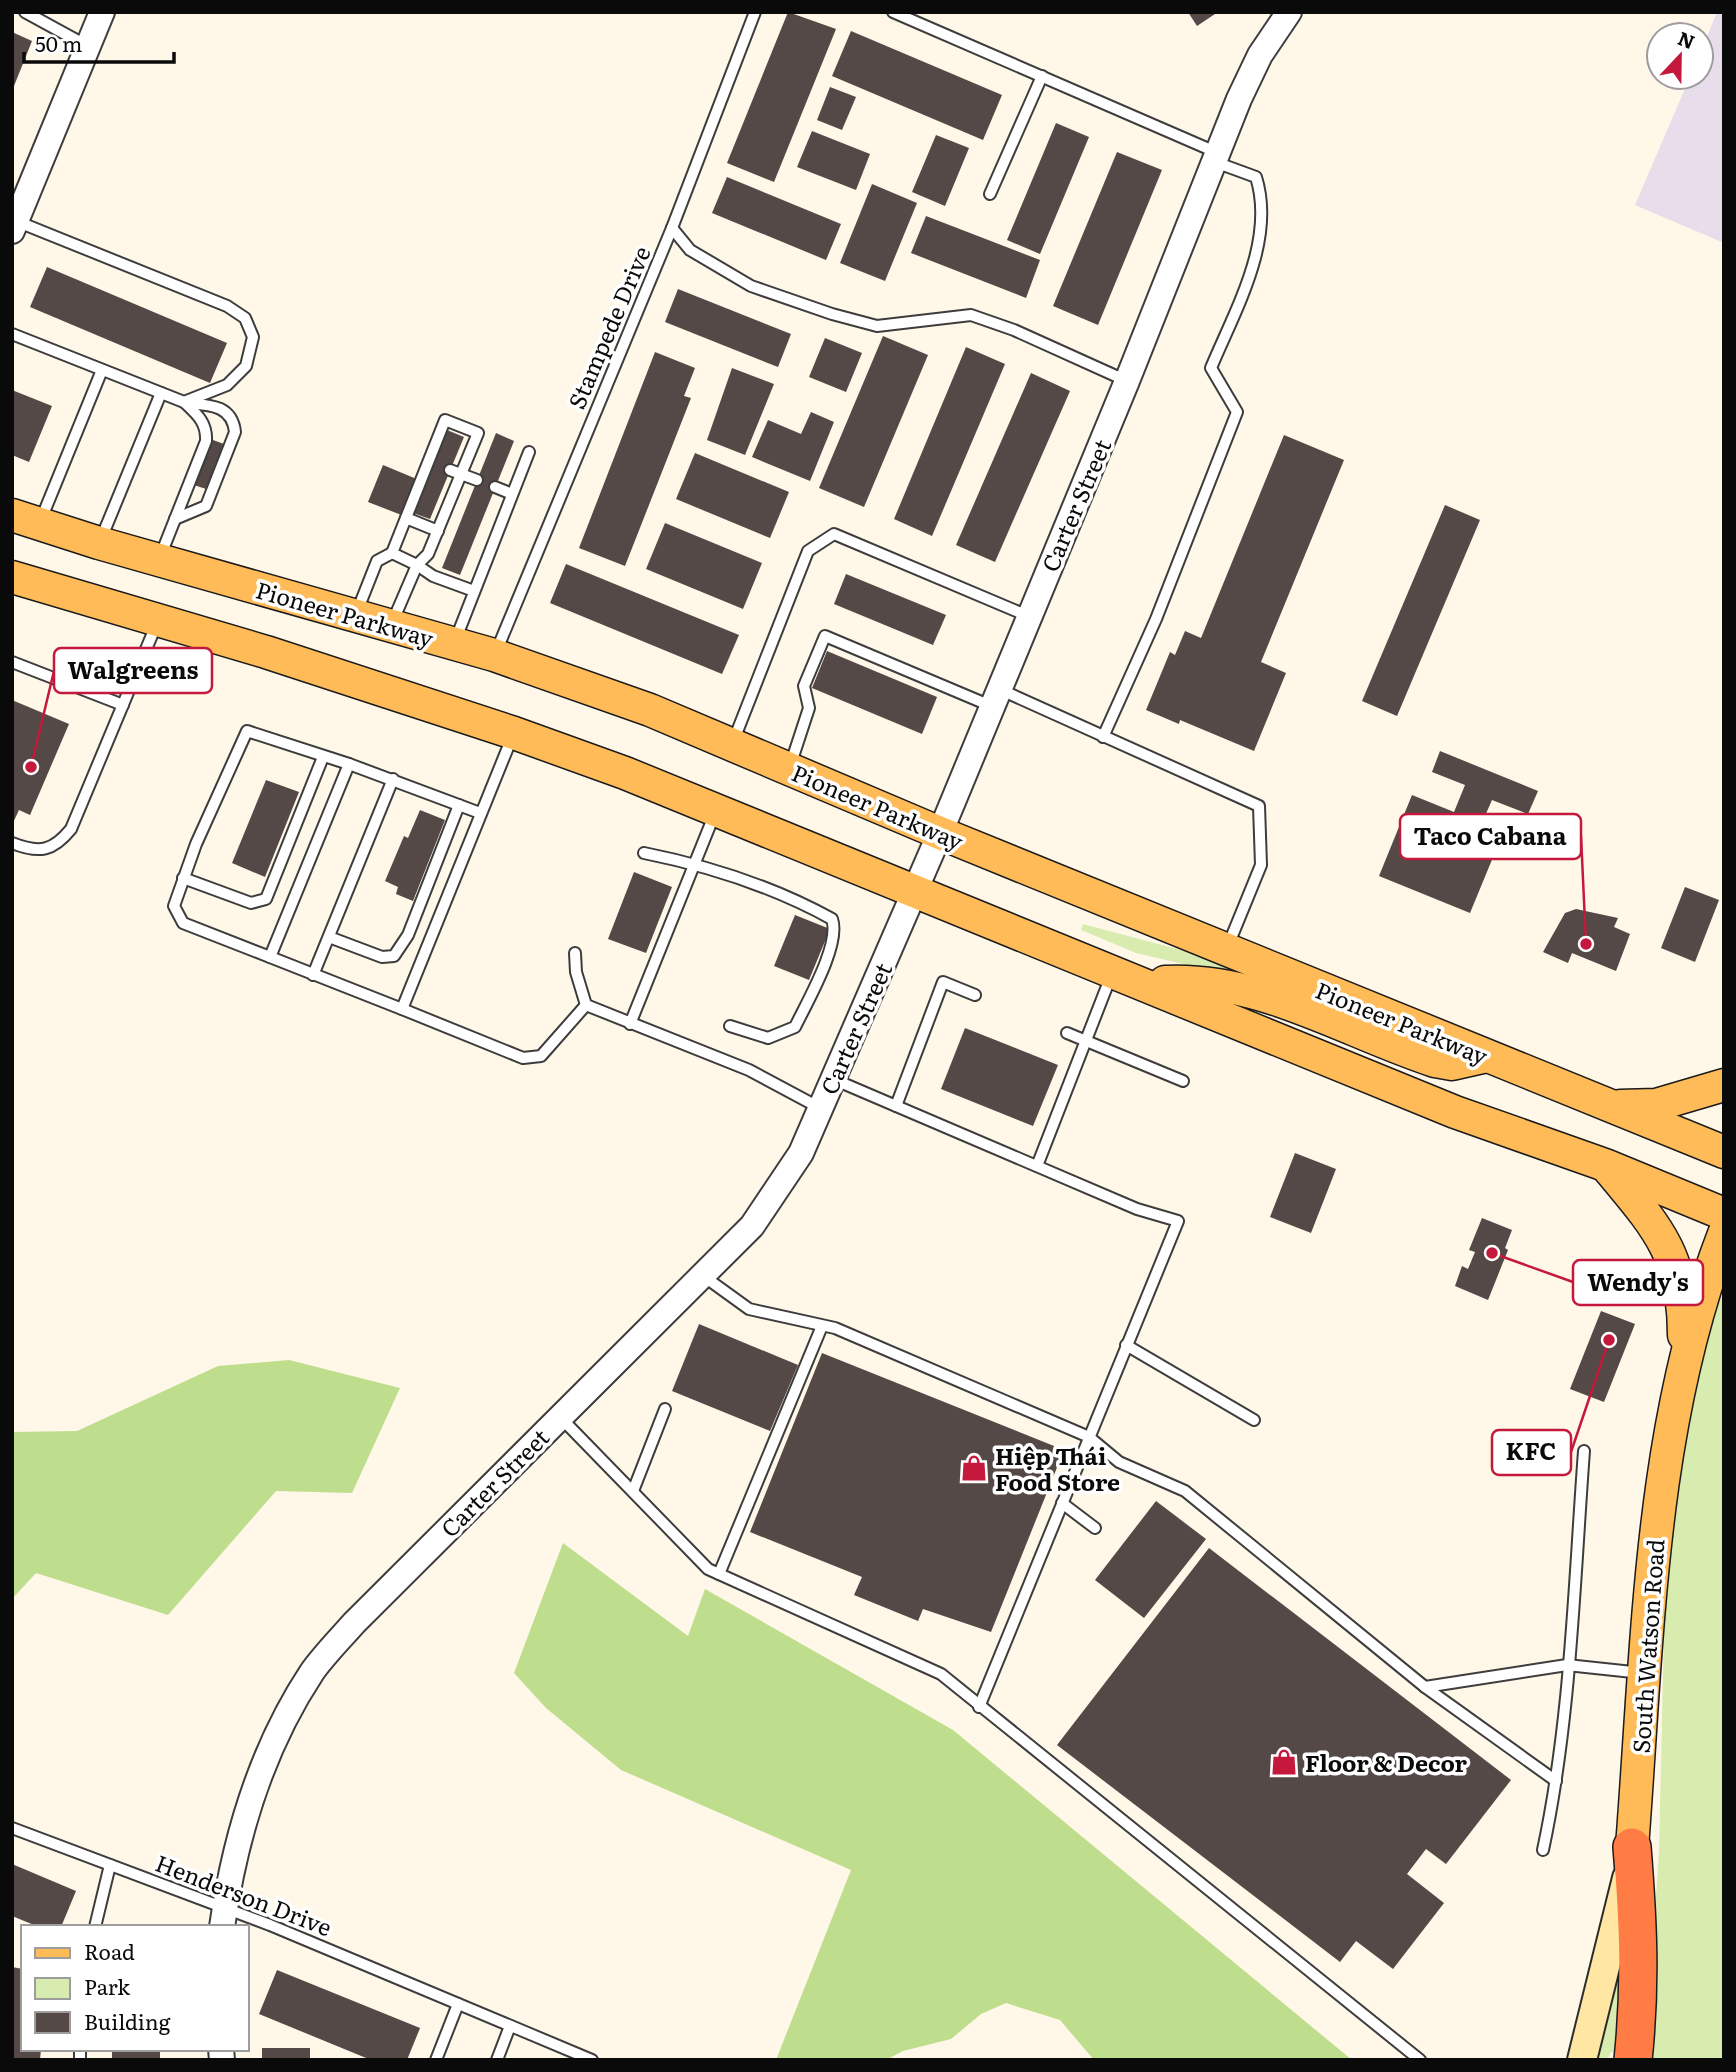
<svg xmlns="http://www.w3.org/2000/svg" width="1736" height="2072" font-family="Literata,serif">
	<style>
		.industrial { fill: #e7ddeb }
		.green { fill: #d8ecaf }
		.forest { fill: #bede8d }
		.building { fill: #544946 }
		.lines { fill: none; stroke-linecap: round; stroke-linejoin: round }
		.service-casing { stroke: #3d3d3d; stroke-width: 14 }
		.tertiary-casing { stroke: #3d3d3d; stroke-width: 28 }
		.secondary-casing { stroke: #2c2c2c; stroke-width: 32 }
		.primary-casing { stroke: #1b1b1b; stroke-width: 35 }
		.motorway-casing { stroke: #1b1b1b; stroke-width: 40 }
		.service { stroke: #fff; stroke-width: 10 }
		.tertiary { stroke: #fff; stroke-width: 24 }
		.secondary { stroke: #ffe6a2; stroke-width: 28 }
		.primary { stroke: #ffbb57; stroke-width: 32 }
		.motorway { stroke: #ff7d45; stroke-width: 37 }
		.labels { text-anchor: middle; dominant-baseline: central; stroke-width: 7; stroke-linejoin: round; paint-order: stroke }
		.street-label { font-size: 23px; fill: #0a0a0a; stroke: #fff }
		.poi-label { font-size: 23px; font-weight: bold; fill: #0a0a0a; stroke: #fff; text-anchor: start }
		.leader { fill: none; stroke: #c4193c; stroke-width: 2.5 }
		.callout-dot { fill: #c4193c; stroke: #fff; stroke-width: 2.5 }
		.callout { fill: #fff; stroke: #c4193c; stroke-width: 2.5 }
		.callout-label { font-size: 24px; text-anchor: middle; font-weight: bold; fill: #0a0a0a }
	</style>
	<rect width="100%" height="100%" fill="#fff7e7"/>
	<polygon class="industrial" points="1717,12 1724,12 1724,243 1635,205 1690,77 1701,77 1701,51"/>
	<g class="green">
		<polygon points="1083,924 1192,953 1244,972 1243,978 1136,953 1081,930"/>
		<polygon points="1724,1277 1724,2060 1645,2060 1659,1851 1665,1584 1670,1522 1703,1347"/>
		<polygon points="1622,1945 1623,2060 1614,2060 1615,2053 1611,2052 1607,2060 1597,2060"/>
	</g>
	<g class="forest">
		<polygon points="289,1360 400,1388 352,1493 276,1491 168,1615 36,1573 12,1599 12,1432 77,1431 218,1366"/>
		<polygon points="563,1543 688,1636 705,1589 953,1730 1352,2060 1094,2060 1060,2020 1006,2003 981,2014 951,2039 903,2051 886,2060 776,2060 851,1870 621,1770 546,1708 514,1673"/>
	</g>
	<g class="building">
		<polygon points="788,12 836,29 774,182 727,163"/>
		<polygon points="1188,12 1218,12 1197,26"/>
		<polygon points="851,31 1002,95 983,140 832,76"/>
		<polygon points="12,32 32,41 12,91"/>
		<polygon points="830,87 856,97 842,130 817,120"/>
		<polygon points="1056,123 1089,137 1040,254 1007,240"/>
		<polygon points="812,131 870,154 856,190 797,167"/>
		<polygon points="936,135 969,148 945,206 912,192"/>
		<polygon points="1117,152 1162,170 1098,325 1053,306"/>
		<polygon points="727,177 841,224 826,260 712,213"/>
		<polygon points="872,184 917,203 885,281 840,263"/>
		<polygon points="926,216 1040,260 1026,298 911,253"/>
		<polygon points="47,267 227,343 210,383 30,307"/>
		<polygon points="678,289 791,334 778,367 665,322"/>
		<polygon points="883,336 928,355 864,507 819,488"/>
		<polygon points="825,338 862,353 846,392 809,377"/>
		<polygon points="966,347 1005,364 932,536 894,519"/>
		<polygon points="655,352 695,368 684,396 691,398 625,566 579,548"/>
		<polygon points="732,368 774,384 745,455 707,440"/>
		<polygon points="1031,373 1070,391 995,562 956,545"/>
		<polygon points="12,390 52,406 29,462 12,455"/>
		<polygon points="811,412 834,422 810,481 752,457 768,420 801,434"/>
		<polygon points="447,430 464,437 430,519 413,513"/>
		<polygon points="496,433 514,441 460,575 442,568"/>
		<polygon points="1284,435 1344,460 1261,662 1286,673 1254,751 1180,720 1179,724 1146,710 1170,652 1175,655 1185,631 1201,638"/>
		<polygon points="213,440 224,444 206,489 194,485"/>
		<polygon points="695,453 789,492 770,538 676,499"/>
		<polygon points="383,465 419,480 404,516 368,502"/>
		<polygon points="1445,505 1480,520 1397,716 1362,701"/>
		<polygon points="665,523 762,563 743,609 646,569"/>
		<polygon points="566,564 739,635 722,674 550,603"/>
		<polygon points="846,574 946,615 933,645 834,604"/>
		<polygon points="827,651 937,697 922,734 812,688"/>
		<polygon points="12,700 69,724 30,815 19,810 12,825"/>
		<polygon points="1440,751 1538,791 1528,814 1492,800 1481,825 1503,833 1470,913 1379,876 1412,795 1454,812 1465,785 1432,772"/>
		<polygon points="266,780 299,792 265,877 232,863"/>
		<polygon points="420,810 445,820 413,901 396,894 398,887 385,881 404,836 408,838"/>
		<polygon points="634,872 672,887 646,953 608,939"/>
		<polygon points="1685,887 1719,900 1695,962 1661,948"/>
		<polygon points="1576,909 1618,918 1614,927 1630,934 1616,971 1572,953 1568,963 1543,952 1565,913"/>
		<polygon points="795,915 830,929 809,980 774,966"/>
		<polygon points="965,1028 1058,1065 1033,1126 941,1089"/>
		<polygon points="1295,1153 1336,1169 1311,1233 1270,1217"/>
		<polygon points="1482,1218 1512,1230 1505,1248 1508,1250 1488,1300 1455,1286 1462,1266 1468,1269 1475,1252 1469,1250"/>
		<polygon points="1601,1311 1635,1324 1604,1402 1570,1389"/>
		<polygon points="699,1324 798,1365 770,1431 672,1391"/>
		<polygon points="822,1353 1064,1450 991,1632 923,1609 918,1621 854,1595 862,1577 750,1532"/>
		<polygon points="1156,1501 1206,1539 1144,1618 1095,1580"/>
		<polygon points="1209,1548 1511,1780 1446,1864 1426,1849 1407,1874 1444,1903 1393,1969 1356,1941 1340,1962 1057,1745"/>
		<polygon points="12,1864 76,1891 61,1927 39,1927 12,1916"/>
		<polygon points="12,1967 23,1969 23,2049 41,2049 40,2060 12,2060"/>
		<polygon points="277,1970 420,2028 407,2060 371,2060 259,2014"/>
		<rect x="262" y="2048" width="48" height="12"/>
		<rect x="112" y="2049" width="48" height="11"/>
	</g>
	<g class="lines">
		<g class="service-casing">
			<g id="service">
				<polyline points="25,12 89,47"/>
				<polyline points="893,12 1218,153"/>
				<polyline points="990,194 1042,76"/>
				<polyline points="672,228 690,250 751,286 832,314 877,326 971,315 1014,330 1127,381"/>
				<polyline points="12,334 184,402 227,385 246,366 253,337 245,318 227,306 16,221"/>
				<polyline points="450,470 477,480"/>
				<polyline points="495,487 512,494"/>
				<polyline points="406,518 438,531"/>
				<path d="M175,519l31,-13 29,-74c-3,-27 -25,-27 -48,-29"/>
				<polyline points="40,522 102,370"/>
				<polyline points="101,539 161,393"/>
				<path d="M160,557l46,-116c1,-18 -8,-26 -22,-39"/>
				<polyline points="356,614 377,561 392,553"/>
				<polyline points="392,623 417,565 428,554 478,433 445,420 392,553 417,565 433,576 474,591"/>
				<polyline points="455,641 529,452"/>
				<polyline points="496,652 672,228 755,12"/>
				<polyline points="12,662 123,705"/>
				<polyline points="999,689 1259,806 1261,865 1227,948"/>
				<path d="M1103,737l53,-118 81,-207 -26,-44c24,-58 65,-127 45,-191l-41,-15"/>
				<polyline points="733,742 808,551 834,534 1028,616"/>
				<polyline points="790,766 809,708 804,686 825,636 991,706"/>
				<polyline points="480,813 349,764 270,957 402,1009 513,735"/>
				<path d="M12,843c28,11 41,8 59,-14l86,-206"/>
				<path d="M644,853c65,13 130,34 188,66 9,25 -25,83 -37,108l-27,11 -38,-12"/>
				<polyline points="183,878 251,903 266,899 323,757"/>
				<polyline points="329,937 382,957 394,956 408,935 459,805"/>
				<polyline points="575,953 576,972 586,1005 749,1070 820,1108"/>
				<polyline points="270,957 183,923 174,906 196,844 247,731 349,764"/>
				<polyline points="313,975 393,779"/>
				<polyline points="402,1009 523,1058 541,1056 586,1005"/>
				<polyline points="630,1024 715,813"/>
				<polyline points="1067,1033 1183,1081"/>
				<polyline points="833,1079 1137,1209 1178,1221 979,1707"/>
				<polyline points="896,1106 943,982 975,995"/>
				<polyline points="1037,1166 1111,976"/>
				<polyline points="702,1275 749,1309 835,1328 1089,1437 1119,1462 1185,1491 1425,1687 1556,1781"/>
				<polyline points="1126,1345 1254,1420"/>
				<polyline points="560,1417 708,1569 941,1674 1420,2060"/>
				<polyline points="633,1491 665,1409"/>
				<polyline points="1062,1503 1095,1528"/>
				<polyline points="719,1574 822,1326"/>
				<polyline points="1425,1687 1567,1665 1642,1673"/>
				<polyline points="12,1828 270,1925 592,2060"/>
				<path d="M1543,1850c28,-131 31,-266 41,-399"/>
				<polyline points="95,1927 110,1865"/>
				<polyline points="80,2049 80,2060"/>
				<polyline points="436,2060 458,2004"/>
				<polyline points="497,2060 510,2026"/>
			</g>
		</g>
		<g class="tertiary-casing">
			<g id="tertiary">
				<polyline points="12,231 102,12"/>
				<path d="M222,1927c13,-91 39,-178 90,-255 12,-17 28,-33 42,-49l398,-397 49,-73 139,-320 187,-452 112,-282 21,-44 29,-43"/>
				<polyline points="221,2049 222,2060"/>
			</g>
		</g>
		<g class="secondary-casing">
			<polyline id="secondary" points="1582,2060 1627,1878"/>
		</g>
		<g class="primary-casing">
			<g id="primary">
				<polyline points="12,515 99,543 494,655 650,710 940,833 1724,1152"/>
				<polyline points="12,577 266,652 514,733 625,773 1455,1112 1605,1165 1724,1214"/>
				<path d="M1165,982c96,-5 181,50 270,79l17,3 31,-7"/>
				<polyline points="1620,1106 1656,1105 1724,1085"/>
				<path d="M1608,1168c49,59 76,87 76,167"/>
				<path d="M1632,1847c16,-205 17,-418 92,-613"/>
			</g>
		</g>
		<g class="motorway-casing">
			<path id="motorway" d="M1632,1847c6,75 9,138 1,213"/>
		</g>
		<use href="#service" class="service"/>
		<use href="#tertiary" class="tertiary"/>
		<use href="#secondary" class="secondary"/>
		<use href="#primary" class="primary"/>
		<use href="#motorway" class="motorway"/>
	</g>
	<defs>
		<g id="shop-bare" transform="scale(2.1)"><path d="M-5-2.5h2.3a2.7 3.5 0 0 1 5.4 0H5L5.5 6h-11ZM-1.5-2.5h3a1.5 2.3 0 0 0-3 0Z" fill="#c4193c" stroke="#fff" stroke-width="2.5" paint-order="stroke"/></g>
	</defs>
	<g fill-rule="evenodd">
		<use href="#shop-bare" x="974" y="1468"/>
		<use href="#shop-bare" x="1284" y="1762"/>
	</g>
	<g class="labels">
		<g class="street-label">
			<text transform="translate(608 327) rotate(-67)">Stampede Drive</text>
			<text transform="translate(1075 505) rotate(-67)">Carter Street</text>
			<text transform="translate(345 613) rotate(16)">Pioneer Parkway</text>
			<text transform="translate(878 806) rotate(23)">Pioneer Parkway</text>
			<text transform="translate(1402 1022) rotate(22)">Pioneer Parkway</text>
			<text transform="translate(855 1028) rotate(-66)">Carter Street</text>
			<text transform="translate(494 1482) rotate(-45)">Carter Street</text>
			<text transform="translate(1647 1646) rotate(-86)">South Watson Road</text>
			<text transform="translate(244 1894) rotate(21)">Henderson Drive</text>
		</g>
		<g class="poi-label">
			<text x="995" y="1455">Hiệp Thái<tspan x="995" dy="26">Food Store</tspan></text>
			<text x="1305" y="1762">Floor &amp; Decor</text>
		</g>
	</g>
	<path class="leader" d="M31 767L54 671M1586 944L1581 836M1492 1253L1573 1282M1609 1340L1571 1452"/>
	<g class="callout-dot">
		<circle cx="31" cy="767" r="7"/>
		<circle cx="1586" cy="944" r="7"/>
		<circle cx="1492" cy="1253" r="7"/>
		<circle cx="1609" cy="1340" r="7"/>
	</g>
	<g class="callout">
		<rect x="54" y="648" width="158" height="45" rx="7"/>
		<rect x="1400" y="814" width="181" height="45" rx="7"/>
		<rect x="1573" y="1260" width="130" height="45" rx="7"/>
		<rect x="1492" y="1430" width="79" height="45" rx="7"/>
	</g>
	<g class="callout-label">
		<text x="133" y="679">Walgreens</text>
		<text x="1490" y="845">Taco Cabana</text>
		<text x="1638" y="1291">Wendy's</text>
		<text x="1531" y="1460">KFC</text>
	</g>
	<rect width="1736" height="2072" fill="none" stroke="#0a0a0a" stroke-width="28"/>
	<rect x="21" y="1925" width="228" height="126" fill="#ffffff" stroke="#9d9d9d" stroke-width="2"/>
	<rect x="35" y="1948" width="35" height="10" fill="#ffbb57" stroke="#9d9d9d" stroke-width="2"/>
	<text x="84" y="1960" font-size="21" fill="#0a0a0a">Road</text>
	<rect x="35" y="1978" width="35" height="21" fill="#d8ecaf" stroke="#9d9d9d" stroke-width="2"/>
	<text x="84" y="1995" font-size="21" fill="#0a0a0a">Park</text>
	<rect x="35" y="2012" width="35" height="21" fill="#544946" stroke="#9d9d9d" stroke-width="2"/>
	<text x="84" y="2030" font-size="21" fill="#0a0a0a">Building</text>
	<g transform="translate(1680 56) rotate(22)"><circle r="33" fill="#ffffff" stroke="#9d9d9d" stroke-width="2"/>
	<path d="M0-5L12 26L0 18L-12 26Z" fill="#c4193c"/>
	<text y="-10" font-size="19" font-weight="bold" text-anchor="middle" fill="#0a0a0a">N</text>
	</g>
	<path d="M24 52v10h150v-10" fill="none" stroke="#0a0a0a" stroke-width="3.5"/>
	<text x="35" y="52" font-size="21" fill="#0a0a0a" stroke="#ffffff" stroke-width="5" paint-order="stroke">50 m</text>
</svg>
